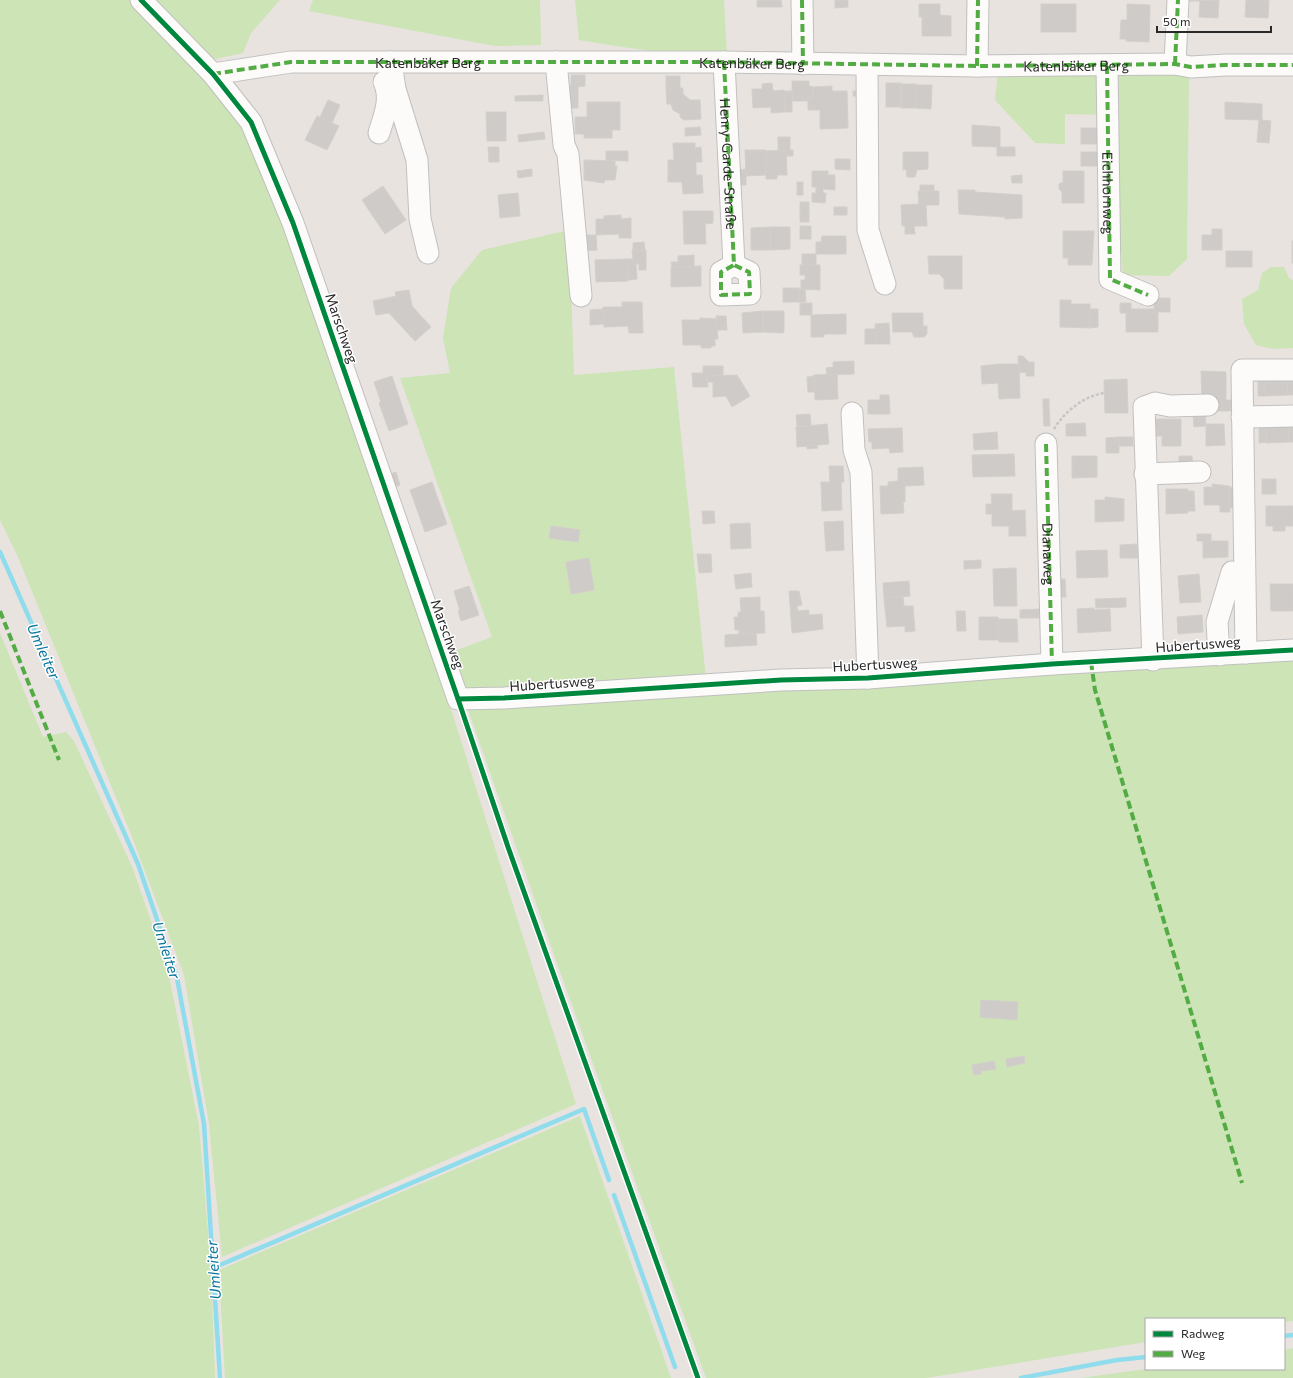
<svg xmlns="http://www.w3.org/2000/svg" width="1293" height="1378" font-family="Commissioner,sans-serif">
	<style>
		.green { fill: #cce4b6 }
		.lines { fill: none; stroke-linecap: round; stroke-linejoin: round }
		.stream { stroke: #8fdced; stroke-width: 4.5 }
		.building { fill: #cecbc8; stroke: #d3cfcb }
		.minor-casing { stroke: #c1c0c1; stroke-width: 23 }
		.path { stroke: #c6c5c5; stroke-width: 2.5; stroke-dasharray: 3 2; stroke-linecap: butt }
		.minor { stroke: #fcfbfa; stroke-width: 21 }
		.quiet { stroke: #53ab44; stroke-width: 4; stroke-dasharray: 8 4; stroke-linecap: butt }
		.cycleway-casing { stroke: #fff; stroke-width: 8 }
		.cycleway { stroke: #00873e; stroke-width: 5 }
		.labels { text-anchor: middle; dominant-baseline: central; stroke-width: 3; stroke-linejoin: round; paint-order: stroke }
		.street-label { font-size: 14px; fill: #292929; stroke: #fff }
		.water-label { font-size: 15px; font-style: italic; fill: #09769e; stroke: #fff }
	</style>
	<rect width="100%" height="100%" fill="#e8e3df"/>
	<g class="green">
		<polygon points="0,0 134,0 247,124 268,179 450,706 576,1104 222,1257 209,1124 184,975 132,837 18,557 0,520"/>
		<polygon points="152,0 280,0 251,33 243,53 215,59 204,55"/>
		<polygon points="313,0 540,0 541,45 495,46 309,11"/>
		<path d="M575,0h149l3,56c-50,0 -100,-8 -148,-16z"/>
		<polygon points="998,71 1189,74 1187,259 1169,276 1123,275 1111,115 1065,114 1065,144 1035,143 995,100"/>
		<polygon points="569,230 574,375 674,367 706,679 469,695 449,653 492,637 400,378 450,373 443,338 451,288 482,250"/>
		<polygon points="1271,267 1284,267 1289,278 1293,280 1293,348 1273,349 1256,345 1244,324 1242,299 1258,290 1262,273"/>
		<polygon points="0,633 43,737 66,732 74,741 133,869 168,971 199,1126 211,1269 215,1378 0,1378"/>
		<polygon points="1293,655 1293,1321 1284,1322 1284,1319 1146,1319 1146,1342 926,1378 706,1378 558,966 466,704"/>
		<polygon points="580,1116 671,1378 225,1378 219,1270"/>
		<polygon points="1293,1348 1293,1378 1081,1378 1146,1369 1284,1369 1284,1350"/>
	</g>
	<g class="lines">
		<g class="stream">
			<polyline points="0,552 138,864 177,978 204,1124 220,1378"/>
			<polyline points="614,1195 675,1367"/>
			<polyline points="213,1268 584,1109 609,1180"/>
			<polyline points="1284,1336 1293,1335"/>
			<polyline points="1021,1378 1117,1360 1146,1357"/>
		</g>
	</g>
	<g class="building">
		<polygon points="757,0 781,0 782,7 757,7"/>
		<polygon points="835,0 848,0 848,7 835,8"/>
		<polygon points="1219,0 1218,18 1199,17 1200,1 1188,1"/>
		<polygon points="1246,0 1269,0 1268,18 1245,17"/>
		<polygon points="919,4 940,4 940,15 951,16 951,36 922,36 922,17 919,17"/>
		<rect x="1041" y="4" width="35" height="28"/>
		<polygon points="1127,4 1150,5 1149,42 1126,41 1126,39 1120,39 1121,20 1127,20"/>
		<polygon points="571,75 585,75 585,86 578,87 578,108 565,108 565,86 571,86"/>
		<rect x="666" y="76" width="14" height="12"/>
		<polygon points="792,81 809,81 809,86 813,87 813,97 808,97 808,101 792,101"/>
		<polygon points="772,83 773,91 784,90 785,112 771,113 771,107 753,108 752,89 762,89 762,84"/>
		<rect x="886" y="83" width="15" height="24"/>
		<rect x="901" y="84" width="15" height="24"/>
		<polygon points="916,85 932,85 931,109 916,108"/>
		<polygon points="832,86 832,91 847,91 848,128 820,129 820,110 808,110 808,97 813,97 813,87"/>
		<polygon points="666,88 683,88 683,94 690,100 700,100 701,119 684,120 680,117 680,114 673,110 671,104 667,104"/>
		<polygon points="784,91 792,91 792,112 785,112"/>
		<rect x="853" y="91" width="9" height="5"/>
		<polygon points="543,95 543,101 515,101 515,96"/>
		<polygon points="328,100 340,105 332,123 320,117"/>
		<polygon points="587,102 620,102 620,130 612,130 612,138 584,138 584,134 575,134 575,117 587,117"/>
		<polygon points="1225,102 1262,104 1262,120 1271,121 1269,143 1257,142 1259,120 1225,119"/>
		<polygon points="486,112 506,112 506,141 487,141"/>
		<polygon points="317,116 339,126 327,150 305,140"/>
		<polygon points="972,125 1000,127 1000,147 1015,147 1015,156 997,156 997,147 972,146"/>
		<polygon points="700,127 701,135 685,136 685,128"/>
		<rect x="1081" y="128" width="19" height="16"/>
		<polygon points="544,132 545,139 519,142 518,135"/>
		<polygon points="778,137 790,137 790,150 793,150 793,156 786,156 786,150 778,151"/>
		<polygon points="673,143 695,143 695,148 701,147 702,162 696,162 696,175 702,175 703,193 683,194 682,182 675,182 674,174 668,174 668,160 674,160"/>
		<polygon points="488,147 499,147 499,162 489,162"/>
		<polygon points="745,150 766,150 766,175 746,176"/>
		<polygon points="786,150 787,175 777,175 777,179 766,179 766,151"/>
		<polygon points="606,151 628,151 628,161 606,160"/>
		<polygon points="903,152 928,152 928,169 917,170 915,177 907,177 906,169 903,170"/>
		<rect x="1081" y="152" width="21" height="14"/>
		<polygon points="835,159 850,159 850,170 835,169"/>
		<polygon points="584,160 615,161 615,166 617,166 615,180 605,180 604,183 584,180"/>
		<polygon points="532,169 532,176 518,178 517,171"/>
		<polygon points="746,169 746,185 738,185 738,170"/>
		<polygon points="812,171 828,171 828,175 835,175 835,190 823,189 823,193 826,193 825,203 812,202 812,193 816,193 816,187 812,187"/>
		<polygon points="1063,171 1084,171 1084,203 1062,203 1062,192 1059,189 1059,184 1063,182"/>
		<polygon points="668,174 674,174 675,182 668,182"/>
		<polygon points="1022,175 1022,183 1012,183 1011,176"/>
		<rect x="797" y="182" width="6" height="13"/>
		<rect x="920" y="185" width="14" height="6"/>
		<polygon points="383,186 406,220 385,234 362,200"/>
		<polygon points="958,190 975,190 975,192 1022,195 1022,218 1005,219 1005,217 959,214"/>
		<polygon points="918,191 939,191 939,205 919,205"/>
		<polygon points="518,193 520,216 500,218 498,195"/>
		<rect x="800" y="202" width="9" height="20"/>
		<polygon points="919,204 926,205 927,226 914,226 915,234 905,234 905,226 902,226 901,205"/>
		<rect x="834" y="207" width="13" height="8"/>
		<polygon points="683,211 713,211 713,223 705,224 706,244 684,244"/>
		<polygon points="621,215 621,219 631,218 631,238 619,238 619,234 596,235 596,219 604,219 604,216"/>
		<rect x="800" y="226" width="11" height="13"/>
		<polygon points="770,227 790,227 790,249 770,250"/>
		<polygon points="770,227 770,250 751,250 751,228"/>
		<polygon points="1212,229 1222,229 1222,250 1202,250 1202,235 1212,235"/>
		<polygon points="1063,231 1094,231 1092,265 1068,265 1068,258 1063,258"/>
		<polygon points="582,235 596,235 597,250 582,251"/>
		<polygon points="822,236 846,236 846,254 816,254 816,242 821,242"/>
		<rect x="1292" y="241" width="1" height="22"/>
		<polygon points="644,242 645,250 633,250 633,243"/>
		<polygon points="632,250 646,250 646,270 639,270 639,264 627,264 627,259 633,259"/>
		<rect x="1226" y="251" width="26" height="16"/>
		<rect x="802" y="254" width="14" height="11"/>
		<polygon points="694,255 694,266 672,267 671,262 678,262 678,256"/>
		<polygon points="928,256 962,256 962,289 944,289 944,279 939,274 929,274"/>
		<polygon points="627,259 628,281 596,282 595,260"/>
		<polygon points="627,264 636,264 637,279 628,280"/>
		<polygon points="800,265 820,265 820,290 801,289 801,280 805,280 805,275 800,275"/>
		<polygon points="701,266 701,286 671,287 671,267"/>
		<rect x="783" y="288" width="16" height="14"/>
		<polygon points="799,289 805,289 806,302 799,302"/>
		<polygon points="409,290 412,306 431,327 415,341 389,313 376,315 373,301 396,296 395,292"/>
		<polygon points="1154,298 1170,298 1170,312 1158,312 1158,332 1126,332 1126,313 1120,313 1120,303 1131,303 1131,309 1154,309"/>
		<polygon points="1060,300 1071,300 1071,304 1090,304 1090,328 1060,327"/>
		<polygon points="622,302 642,302 643,333 629,333 628,326 604,327 603,307 622,307"/>
		<rect x="800" y="303" width="12" height="12"/>
		<polygon points="603,309 604,324 590,325 590,310"/>
		<polygon points="1090,309 1098,309 1098,327 1090,328"/>
		<polygon points="763,311 784,311 784,331 783,333 763,332"/>
		<polygon points="763,311 763,332 743,333 742,313"/>
		<polygon points="892,313 923,313 923,326 927,326 927,334 924,337 914,337 912,332 893,332"/>
		<polygon points="846,314 846,334 824,334 824,337 811,337 811,315"/>
		<polygon points="716,316 726,316 727,330 716,330"/>
		<polygon points="700,318 716,319 718,339 715,339 715,346 711,346 711,348 701,348 701,345 683,345 682,320 700,320"/>
		<polygon points="889,323 890,344 876,344 875,324"/>
		<polygon points="865,329 875,329 876,344 865,344"/>
		<polygon points="1018,356 1023,356 1029,362 1034,362 1034,376 1026,376 1026,372 1019,373"/>
		<polygon points="854,361 854,374 827,375 826,368 833,367 833,362"/>
		<polygon points="998,364 1019,364 1020,398 999,399 998,383 982,384 981,366"/>
		<polygon points="703,366 723,366 723,376 707,376 708,387 693,387 692,373 703,373"/>
		<polygon points="1201,371 1226,372 1226,400 1236,400 1236,411 1216,411 1216,398 1202,399"/>
		<polygon points="837,374 838,399 815,400 814,375"/>
		<polygon points="737,375 750,396 732,407 726,396 713,397 713,382 707,382 707,376"/>
		<polygon points="392,376 408,424 389,431 379,403 381,402 374,382"/>
		<polygon points="814,376 815,392 808,392 807,377"/>
		<polygon points="1287,376 1288,395 1265,396 1265,377"/>
		<polygon points="1287,376 1293,376 1293,395 1288,395"/>
		<polygon points="1265,377 1265,396 1258,396 1258,378"/>
		<polygon points="1127,379 1128,413 1105,413 1104,380"/>
		<polygon points="880,395 889,395 890,414 868,414 868,400 880,400"/>
		<rect x="1043" y="399" width="6" height="8"/>
		<polygon points="1043,407 1049,407 1050,426 1044,426"/>
		<polygon points="1205,412 1206,426 1194,427 1193,413"/>
		<polygon points="810,414 811,426 797,426 796,415"/>
		<polygon points="1155,419 1181,419 1181,446 1162,446 1162,436 1156,436"/>
		<polygon points="1085,423 1086,436 1066,436 1066,424"/>
		<polygon points="1266,423 1288,423 1289,442 1266,443"/>
		<polygon points="1288,423 1293,423 1293,442 1289,442"/>
		<polygon points="827,424 829,444 797,447 796,427"/>
		<polygon points="1206,424 1224,424 1225,445 1206,446"/>
		<polygon points="1259,424 1266,424 1266,442 1259,443"/>
		<polygon points="902,428 903,452 890,453 889,448 872,449 872,442 869,442 868,429"/>
		<polygon points="997,432 998,449 974,450 973,434"/>
		<rect x="1119" y="437" width="14" height="9"/>
		<polygon points="1119,437 1119,453 1106,453 1106,438"/>
		<polygon points="817,445 818,448 807,449 807,446"/>
		<polygon points="1014,454 1015,476 973,477 972,455"/>
		<polygon points="1072,456 1097,456 1097,477 1072,478"/>
		<polygon points="1179,456 1192,456 1193,469 1179,469"/>
		<polygon points="829,466 843,466 844,482 841,482 842,510 822,511 821,482 830,482"/>
		<polygon points="923,467 924,485 905,486 905,502 903,502 904,513 881,514 880,486 888,486 888,482 898,481 898,468"/>
		<polygon points="396,472 400,485 392,488 387,475"/>
		<rect x="1262" y="479" width="14" height="15"/>
		<polygon points="432,482 447,524 425,532 410,490"/>
		<polygon points="1212,484 1229,486 1230,512 1220,512 1220,505 1204,505 1204,487 1213,487"/>
		<rect x="1229" y="487" width="8" height="21"/>
		<polygon points="1166,489 1188,489 1188,491 1194,491 1195,511 1188,511 1188,513 1166,514"/>
		<polygon points="991,494 1012,494 1012,511 1025,510 1026,536 1009,536 1009,526 992,526 992,514 986,514 986,504 992,504"/>
		<polygon points="1105,497 1124,499 1124,521 1095,522 1095,500 1105,500"/>
		<polygon points="1266,506 1293,506 1293,526 1285,526 1285,531 1273,531 1273,526 1266,526"/>
		<polygon points="702,511 714,511 715,523 703,524"/>
		<polygon points="843,521 844,550 826,551 824,522"/>
		<polygon points="750,523 751,548 731,549 730,524"/>
		<polygon points="551,526 580,530 578,542 549,538"/>
		<rect x="1197" y="534" width="14" height="7"/>
		<polygon points="1203,541 1228,541 1228,557 1203,558"/>
		<polygon points="1137,544 1138,558 1120,558 1120,545"/>
		<polygon points="1107,550 1108,577 1077,578 1076,551"/>
		<polygon points="697,554 711,554 712,572 699,573"/>
		<polygon points="589,558 594,590 571,594 566,562"/>
		<polygon points="981,560 981,568 964,569 964,561"/>
		<polygon points="1016,568 1017,606 994,606 993,569"/>
		<polygon points="751,573 752,587 736,589 734,575"/>
		<polygon points="1199,574 1201,602 1180,603 1178,576"/>
		<polygon points="1057,579 1065,579 1066,597 1057,597"/>
		<polygon points="909,581 910,596 884,598 883,583"/>
		<polygon points="1270,584 1293,584 1293,611 1271,611"/>
		<polygon points="469,586 479,615 461,621 458,611 460,611 454,591"/>
		<polygon points="789,591 799,591 802,605 797,606 798,611 809,610 809,615 822,614 823,629 792,633"/>
		<polygon points="903,596 904,606 913,606 915,631 905,632 905,626 887,627 884,598"/>
		<polygon points="760,597 760,611 764,611 765,633 739,634 739,630 735,630 734,617 738,617 738,612 741,612 740,598"/>
		<polygon points="1126,598 1126,607 1096,608 1095,599"/>
		<polygon points="1094,608 1094,610 1110,609 1111,631 1078,633 1077,609"/>
		<polygon points="1039,609 1039,618 1020,618 1020,610"/>
		<polygon points="956,611 965,611 966,631 957,631"/>
		<polygon points="1202,615 1203,632 1178,634 1177,617"/>
		<polygon points="979,617 998,617 999,640 979,640"/>
		<polygon points="998,619 1017,619 1018,642 999,642"/>
		<polygon points="756,633 757,645 725,647 725,635"/>
		<polygon points="981,1000 1018,1002 1017,1020 980,1017"/>
		<polygon points="1024,1056 1025,1063 1007,1067 1006,1059"/>
		<polygon points="994,1061 996,1069 981,1071 981,1074 974,1075 972,1065"/>
	</g>
	<g class="lines">
		<g class="minor-casing">
			<g id="minor">
				<polyline points="141,0 213,74 251,122 293,223 458,699 504,698 781,680 868,678 1052,664 1293,650"/>
				<polyline points="802,0 803,64"/>
				<polyline points="391,62 395,89 417,160 420,219 428,253"/>
				<polyline points="556,62 564,145 568,154 581,296"/>
				<path id="s1" d="M724,62l10,203 -13,7v23l29,-1 -1,-22 -15,-7"/>
				<polyline points="1175,64 1178,0"/>
				<polyline points="867,65 868,230 885,284"/>
				<polyline points="977,66 978,0"/>
				<polyline points="1107,66 1110,279 1148,295"/>
				<path id="s2" d="M213,74l78,-12h433l253,4 198,-2 16,3 35,-2h67"/>
				<path d="M379,133c5,-17 13,-34 5,-51"/>
				<polyline points="852,413 854,450 861,472 868,678"/>
				<polyline points="1242,417 1293,416"/>
				<path id="s3" d="M1046,444l6,220"/>
				<polyline points="1145,474 1200,472"/>
				<polyline points="1246,653 1242,370 1293,370"/>
				<polyline points="1219,655 1217,622 1232,572"/>
				<polyline points="1153,660 1144,407 1155,403 1170,406 1208,405"/>
			</g>
		</g>
		<path class="path" d="M1054,429c10,-17 30,-33 50,-36"/>
		<use href="#minor" class="minor"/>
		<g class="quiet">
			<polyline points="802,0 803,64"/>
			<polyline points="724,62 734,265 721,272 721,295 750,294 749,272 734,265"/>
			<polyline points="1175,64 1178,0"/>
			<polyline points="977,66 978,0"/>
			<path id="s4" d="M1107,66l3,213 38,16"/>
			<polyline points="213,74 291,62 724,62 977,66 1175,64 1191,67 1226,65 1293,65"/>
			<polyline points="1046,444 1052,664"/>
			<polyline points="0,611 59,760"/>
			<polyline points="1091,662 1095,690 1242,1183"/>
		</g>
		<g class="cycleway-casing">
			<g id="cycleway">
				<polyline points="141,0 213,74 251,122 293,223 458,699 508,847 698,1378"/>
				<polyline points="458,699 504,698 781,680 868,678 1052,664 1293,650"/>
			</g>
		</g>
		<use href="#cycleway" class="cycleway"/>
	</g>
	<g class="labels">
		<g class="street-label">
			<text stroke="none"><textPath href="#s2" startOffset="216">Katenbäker Berg</textPath></text>
			<text stroke="none"><textPath href="#s2" startOffset="540">Katenbäker Berg</textPath></text>
			<text stroke="none"><textPath href="#s2" startOffset="864">Katenbäker Berg</textPath></text>
			<text stroke="none"><textPath href="#s1" startOffset="102">Henry-Garde-Straße</textPath></text>
			<text stroke="none"><textPath href="#s4" startOffset="127">Eichhornweg</textPath></text>
			<text transform="translate(342 328) rotate(71)">Marschweg</text>
			<text stroke="none"><textPath href="#s3" startOffset="110">Dianaweg</textPath></text>
			<text transform="translate(448 634) rotate(70)">Marschweg</text>
			<text transform="translate(1198 644) rotate(-4)">Hubertusweg</text>
			<text transform="translate(875 664) rotate(-3)">Hubertusweg</text>
			<text transform="translate(552 683) rotate(-4)">Hubertusweg</text>
		</g>
		<g class="water-label">
			<text transform="translate(44 651) rotate(66)">Umleiter</text>
			<text transform="translate(167 950) rotate(72)">Umleiter</text>
			<text transform="translate(213 1270) rotate(-94)">Umleiter</text>
		</g>
	</g>
	<rect x="1145" y="1318" width="140" height="52" fill="#ffffff" stroke="#a9a9a9"/>
	<rect x="1153" y="1331" width="20" height="6" fill="#00873e" stroke="#a9a9a9"/>
	<text x="1181" y="1338" font-size="12" fill="#292929">Radweg</text>
	<rect x="1153" y="1351" width="20" height="6" fill="#53ab44" stroke="#a9a9a9"/>
	<text x="1181" y="1358" font-size="12" fill="#292929">Weg</text>
	<path d="M1157 26v6h114v-6" fill="none" stroke="#292929" stroke-width="2"/>
	<text x="1163" y="26" font-size="12" fill="#292929" stroke="#ffffff" stroke-width="3" paint-order="stroke">50 m</text>
</svg>
